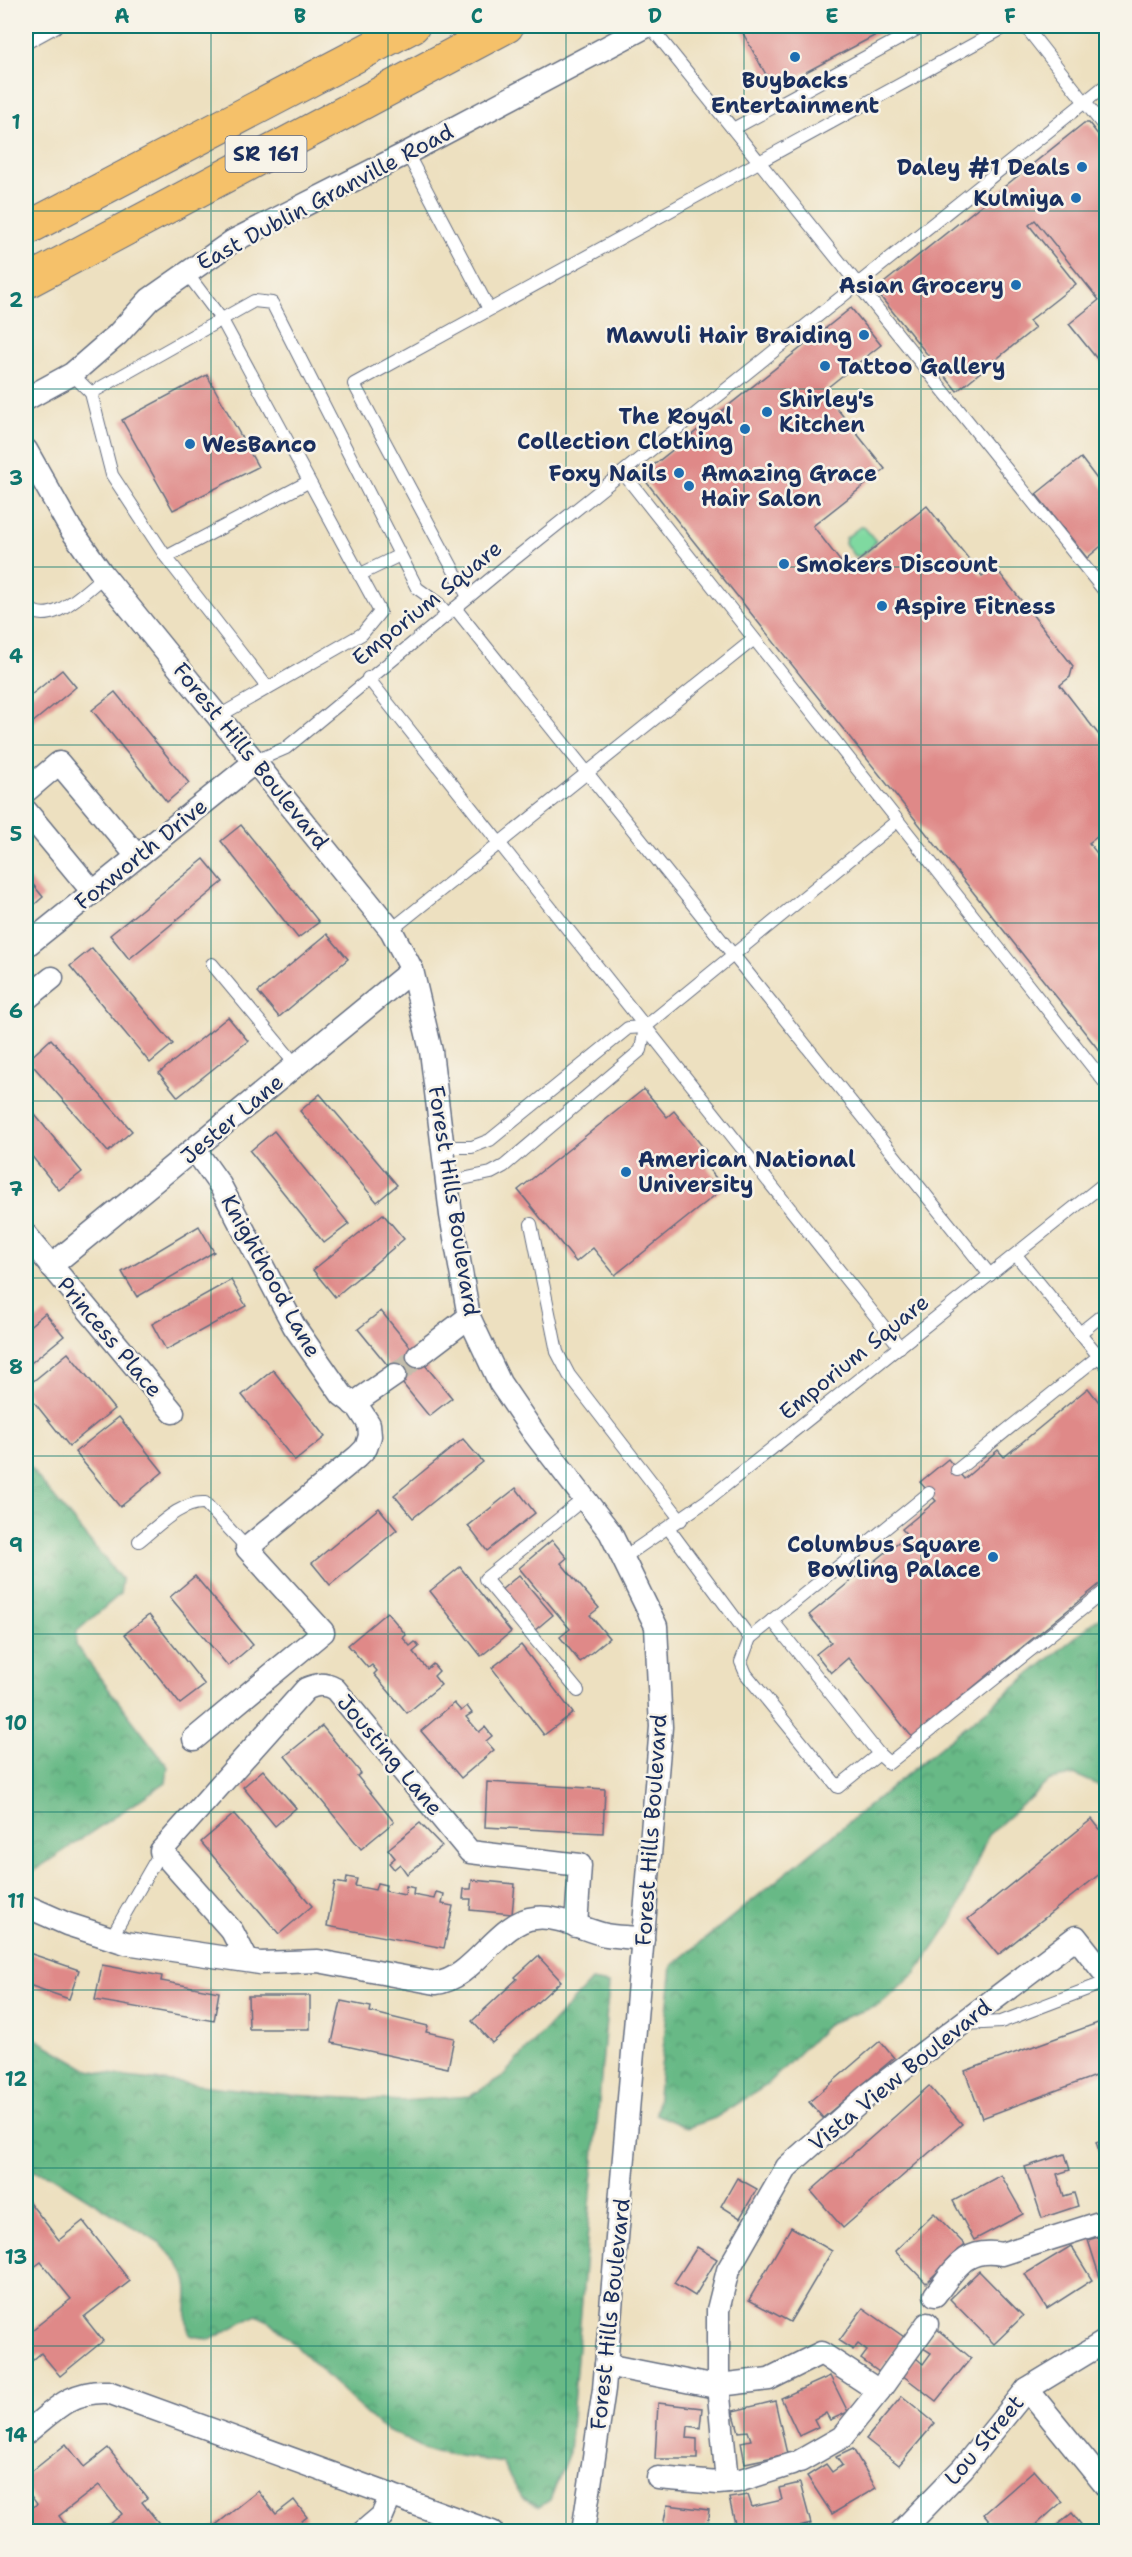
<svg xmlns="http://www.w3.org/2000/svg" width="1132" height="2557" font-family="'Shantell Sans',sans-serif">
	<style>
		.forest { fill: url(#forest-crowns); stroke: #417472; stroke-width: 1.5 }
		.park { fill: #7fd9a0; stroke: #4d847f; stroke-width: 1.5 }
		.building { fill: #df8988 }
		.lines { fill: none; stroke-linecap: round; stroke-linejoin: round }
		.street-tunnel { stroke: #c3bdac; stroke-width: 22; stroke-dasharray: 22 11; stroke-linecap: butt }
		.lane-casing { stroke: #646d80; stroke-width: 14 }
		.street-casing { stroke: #646d80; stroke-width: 25 }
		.primary-casing { stroke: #646d80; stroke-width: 35 }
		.lane { stroke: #fff; stroke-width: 12 }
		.street { stroke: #fff; stroke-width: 22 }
		.primary { stroke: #f5c16b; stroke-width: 33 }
		.grid { fill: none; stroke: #0f766e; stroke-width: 1.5; stroke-opacity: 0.55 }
		.poi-dot { fill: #1f6fb2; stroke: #f7f3e8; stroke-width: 2 }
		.labels { text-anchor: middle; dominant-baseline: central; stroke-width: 5; stroke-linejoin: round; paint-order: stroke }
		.shield { fill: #f7f3e8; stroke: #5d6a87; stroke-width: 1.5 }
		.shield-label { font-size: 21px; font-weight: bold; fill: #1b2f5e }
		.poi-label { font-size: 22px; font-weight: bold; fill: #1b2f5e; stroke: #f7f3e8; text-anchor: end }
		.street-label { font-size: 22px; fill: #1b2f5e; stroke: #f7f3e8 }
		.neatline { fill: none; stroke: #0f766e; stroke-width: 2 }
		.grid-label { font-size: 20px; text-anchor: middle; font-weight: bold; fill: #0f766e }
	</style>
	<defs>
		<pattern id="forest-crowns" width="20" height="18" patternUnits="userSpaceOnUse" patternTransform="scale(1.5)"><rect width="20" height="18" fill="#67b986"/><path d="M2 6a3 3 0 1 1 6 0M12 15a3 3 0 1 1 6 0" fill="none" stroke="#549771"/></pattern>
	</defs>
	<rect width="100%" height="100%" fill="#f7f3e8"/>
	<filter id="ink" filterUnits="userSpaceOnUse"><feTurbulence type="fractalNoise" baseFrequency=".0167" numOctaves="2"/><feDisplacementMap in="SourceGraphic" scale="12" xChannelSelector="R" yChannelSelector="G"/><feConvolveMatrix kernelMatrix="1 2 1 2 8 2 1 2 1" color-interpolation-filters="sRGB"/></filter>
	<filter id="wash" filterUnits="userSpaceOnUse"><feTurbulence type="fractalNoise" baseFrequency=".008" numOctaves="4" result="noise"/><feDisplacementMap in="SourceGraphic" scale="24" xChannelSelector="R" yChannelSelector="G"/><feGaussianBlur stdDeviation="1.35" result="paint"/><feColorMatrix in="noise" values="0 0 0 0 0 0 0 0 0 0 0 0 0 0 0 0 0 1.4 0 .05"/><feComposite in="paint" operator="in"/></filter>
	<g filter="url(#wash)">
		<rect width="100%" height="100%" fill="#ede0c0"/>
		<g class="forest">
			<polygon points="26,1463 122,1580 120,1594 77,1631 76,1646 168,1767 166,1782 26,1876"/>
			<polygon points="1106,1612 1106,1794 1098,1785 1076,1775 1050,1780 988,1835 954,1918 916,1973 879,2005 829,2023 767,2085 715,2118 687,2128 656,2114 672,1966"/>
			<path d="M591,1981l18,3 -40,468 -19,48 -11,7 -17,-9 -20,-35 -73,-12 -50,-25 -108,-104 -15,-7 -46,25 -20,-5c-8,-18 1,-35 -3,-53 -3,-14 -16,-27 -25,-37l-110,-69 -26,-7v-136l63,37 37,7 166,18 110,6 68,-5 30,-17z"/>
		</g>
		<polygon class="park" points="860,527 864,527 876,541 872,547 861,556 854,556 845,543 846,538"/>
		<g id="blocks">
			<g class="building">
				<polygon points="739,26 893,26 774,89"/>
				<polygon points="1084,123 1089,123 1106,145 1106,370 1069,324 1099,300 1035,220 1029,225 1076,284 1029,321 1035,328 957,391 875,290"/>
				<polygon points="851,308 881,345 823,391 885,469 813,526 847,570 927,506 982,576 994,566 1073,666 1070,677 1060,685 1106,744 1106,830 1089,843 1106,865 1106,1059 644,479 645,472"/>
				<polygon points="207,375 258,467 173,510 122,420"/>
				<polygon points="1081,458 1106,491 1106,542 1087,558 1036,494"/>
				<polygon points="62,670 76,687 26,728 26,699"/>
				<polygon points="115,692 189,783 167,802 92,710"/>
				<polygon points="241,825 319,922 298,938 221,841"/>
				<polygon points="204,859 223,882 129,959 110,935"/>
				<polygon points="26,876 43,897 26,912"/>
				<polygon points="327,934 348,959 279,1017 258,992"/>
				<polygon points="92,948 173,1044 150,1063 70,966"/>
				<polygon points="228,1017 248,1041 178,1097 159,1073"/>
				<polygon points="51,1039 132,1131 108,1152 28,1060"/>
				<polygon points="644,1089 667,1117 674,1111 706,1151 699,1157 724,1188 615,1275 593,1248 576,1262 518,1190"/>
				<polygon points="320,1094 397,1185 377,1202 300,1111"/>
				<polygon points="26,1104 82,1172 59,1190 26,1149"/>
				<polygon points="274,1131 349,1224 324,1243 250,1151"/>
				<polygon points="383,1214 404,1239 335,1297 313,1270"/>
				<polygon points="199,1226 214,1252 137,1297 122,1272"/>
				<polygon points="231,1280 246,1306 166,1350 152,1324"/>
				<polygon points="381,1311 452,1398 429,1416 358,1329"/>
				<polygon points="45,1313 64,1336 26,1367 26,1329"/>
				<polygon points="68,1353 114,1409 69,1446 26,1392 26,1387"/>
				<polygon points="273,1370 325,1437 295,1461 242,1395"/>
				<polygon points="1088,1388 1106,1411 1106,1579 912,1737 848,1658 831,1673 816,1654 831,1642 809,1615 907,1535 902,1529 936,1501 920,1482 948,1459 964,1479 998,1450 1004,1457"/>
				<polygon points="119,1417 163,1472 120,1507 75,1452"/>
				<polygon points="463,1439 483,1462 413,1518 394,1495"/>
				<polygon points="516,1488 535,1513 487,1551 468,1526"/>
				<polygon points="379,1508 397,1530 330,1585 312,1563"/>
				<polygon points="552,1540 567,1558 561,1563 599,1608 590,1615 609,1638 580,1662 560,1637 570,1629 519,1568"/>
				<polygon points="460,1567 511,1632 481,1656 430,1591"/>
				<polygon points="519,1575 553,1615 534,1631 501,1590"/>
				<polygon points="195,1576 253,1645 228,1666 170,1597"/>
				<polygon points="387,1612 406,1635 403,1638 410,1646 415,1642 419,1647 413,1652 427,1669 433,1664 439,1671 434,1676 441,1685 407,1713 374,1674 377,1671 372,1665 368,1668 348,1645"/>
				<polygon points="149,1615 205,1685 180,1704 125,1634"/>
				<polygon points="521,1645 573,1713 544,1735 492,1668"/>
				<polygon points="454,1703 461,1711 467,1706 472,1713 466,1717 479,1732 485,1727 492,1736 486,1741 494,1750 461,1778 421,1731"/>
				<polygon points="322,1726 361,1773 357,1776 394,1822 361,1849 285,1756"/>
				<polygon points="263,1770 296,1808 275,1826 243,1787"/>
				<polygon points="487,1782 605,1789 603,1833 485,1827"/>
				<polygon points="234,1814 312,1906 279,1934 201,1842"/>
				<polygon points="1092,1819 1106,1837 1106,1869 998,1955 968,1919"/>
				<polygon points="420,1823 442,1846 407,1874 400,1864 394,1869 389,1863 395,1858 388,1849"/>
				<polygon points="347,1877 357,1879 355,1886 375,1890 377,1883 386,1885 385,1891 405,1895 406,1886 414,1888 413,1895 434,1899 436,1892 444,1894 442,1904 453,1906 444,1948 327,1926 335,1882 346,1884"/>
				<polygon points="472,1880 515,1884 512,1914 470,1910 471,1899 463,1899 464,1889 471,1889"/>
				<polygon points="26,1952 79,1970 69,1999 26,1984"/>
				<polygon points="538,1956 561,1981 492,2043 472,2021 517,1979 515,1977"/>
				<polygon points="102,1965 162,1976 161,1981 219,1992 214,2021 95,2000"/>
				<polygon points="248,1996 310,1996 310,2029 249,2029"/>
				<polygon points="341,2001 371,2007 370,2012 428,2026 426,2032 454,2038 448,2068 332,2043"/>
				<polygon points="1106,2020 1106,2072 982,2118 965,2071"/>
				<polygon points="880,2041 894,2058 823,2118 809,2102"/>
				<polygon points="929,2086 962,2124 843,2228 811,2191"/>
				<polygon points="1106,2138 1106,2162 1103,2163 1096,2142"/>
				<polygon points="1065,2154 1070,2170 1057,2174 1064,2196 1074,2193 1078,2206 1042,2218 1025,2167"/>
				<polygon points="1001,2175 1023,2214 974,2240 953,2201"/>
				<polygon points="737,2178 757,2189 740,2218 721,2206"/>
				<polygon points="26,2198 59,2240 83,2221 130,2281 84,2317 103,2341 60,2376 41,2353 26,2366 26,2321 32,2330 71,2299 41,2262 26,2273"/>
				<polygon points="934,2213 965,2245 926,2283 895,2251"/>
				<polygon points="791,2227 832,2251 790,2322 749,2300"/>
				<polygon points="1106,2235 1106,2279 1101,2281 1088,2240"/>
				<polygon points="1071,2246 1092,2280 1047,2309 1025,2274"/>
				<polygon points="697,2247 717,2259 695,2296 674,2283"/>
				<polygon points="979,2271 1023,2316 994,2344 950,2299"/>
				<polygon points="863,2308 904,2337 879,2372 861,2359 867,2351 858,2344 853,2350 839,2341"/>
				<polygon points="937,2329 971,2358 936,2401 902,2375 916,2358 923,2364 931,2353 923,2348"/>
				<polygon points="830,2376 848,2412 830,2420 826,2413 814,2419 818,2427 799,2436 781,2398"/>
				<polygon points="902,2396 935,2423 899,2465 866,2439"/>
				<polygon points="775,2401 787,2454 745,2463 741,2442 751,2440 748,2431 739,2432 733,2411"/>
				<polygon points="658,2403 702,2408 700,2428 688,2426 687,2438 697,2439 697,2459 655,2459"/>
				<polygon points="66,2444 84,2467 108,2448 147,2498 142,2502 166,2532 101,2532 122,2514 99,2485 59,2516 71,2532 26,2532 26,2513 37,2504 26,2489 26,2476"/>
				<polygon points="853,2449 876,2488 832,2514 807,2476 826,2464 832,2472 842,2465 836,2457"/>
				<polygon points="1034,2470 1062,2502 1028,2532 999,2532 984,2514"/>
				<polygon points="800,2483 811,2524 778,2532 737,2532 729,2498 748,2495 752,2507 782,2500 779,2488"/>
				<polygon points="258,2491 276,2514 294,2500 307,2517 288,2532 207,2532"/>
				<polygon points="667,2505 709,2510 706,2532 662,2532"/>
				<polygon points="1072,2513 1087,2532 1052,2532 1051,2530"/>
			</g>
		</g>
	</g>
	<g filter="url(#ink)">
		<use href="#blocks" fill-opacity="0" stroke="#646d80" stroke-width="1.5"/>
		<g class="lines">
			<polyline class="street-tunnel" points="395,1375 418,1356"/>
			<g class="lane-casing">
				<g id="lane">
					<polyline points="650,26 1106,593"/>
					<polyline points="1025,26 1106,129"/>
					<polyline points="26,43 57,26"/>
					<polyline points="733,129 923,26"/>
					<polyline points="407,153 489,309"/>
					<polyline points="186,272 222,320 380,612 362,634 219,716"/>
					<polyline points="72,374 91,393 254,301 272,303 417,588 439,604 447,614"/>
					<polyline points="91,393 112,475 166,557 267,687"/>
					<polyline points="624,474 1106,1084"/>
					<polyline points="166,557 308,482"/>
					<polyline points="359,575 400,555"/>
					<polyline points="468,597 354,384 1007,26"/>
					<path d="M26,605c21,27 59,-14 78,-29"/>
					<polyline points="455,608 990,1275"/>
					<polyline points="368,678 900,1347"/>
					<polyline points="256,761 286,748 512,561 1106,85"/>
					<polyline points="391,930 754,639"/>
					<polyline points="212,964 296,1065"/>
					<polyline points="444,1147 472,1147 490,1140 628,1028 645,1027 897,821"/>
					<polyline points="448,1182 491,1173 504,1166 641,1050 645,1027"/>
					<polyline points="531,1224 557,1352 569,1375 681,1520"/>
					<polyline points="1016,1255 1106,1365"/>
					<polyline points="1080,1333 1106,1312"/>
					<polyline points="957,1470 1099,1356"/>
					<polyline points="669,1529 750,1638 741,1662 746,1674 838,1787 879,1754 772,1620"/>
					<path d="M139,1541c18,-14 42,-40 66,-38l42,45"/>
					<polyline points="623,1558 706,1501 1106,1182"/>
					<polyline points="750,1638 929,1493"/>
					<polyline points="578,1691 485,1579 586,1497"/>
					<polyline points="879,1754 889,1763 1106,1590"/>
					<polyline points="111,1938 161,1851"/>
					<polyline points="965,2024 1001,2022 1106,1982"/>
				</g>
			</g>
			<g class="street-casing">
				<g id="street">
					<polyline points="26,399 72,374 117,335 150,299 233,241 407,153 647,26"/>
					<polyline points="26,450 70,528 101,572 391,930 412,970 431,1051 451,1215 469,1317 500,1383 534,1433 610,1532 656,1626 661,1727 604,2389 583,2532"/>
					<polyline points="26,791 59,763 137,856"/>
					<polyline points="26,811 93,892"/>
					<polyline points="26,946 256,761"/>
					<polyline points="26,999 52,978"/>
					<polyline points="26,1235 173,1412"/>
					<polyline points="51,1266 412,970"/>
					<polyline points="418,1356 469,1317"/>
					<polyline points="353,1404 395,1375"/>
					<polyline points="194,1739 323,1632 247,1548 357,1457 366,1448 370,1436 369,1424 358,1407 342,1395 294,1326 220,1185 195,1150"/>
					<path d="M26,1906l41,18 59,19 134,20 58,-2 118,22c37,-3 62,-62 99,-65 24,-3 48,12 71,17 12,2 25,2 37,4"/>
					<path d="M247,1960l-15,-29 -71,-80 145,-162c11,-5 18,-6 29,0l135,163 110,13 -4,61"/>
					<path d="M935,2295c21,-27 30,-48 67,-41l104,-33"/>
					<polyline points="606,2365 711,2386 769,2379 821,2353 879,2391"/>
					<polyline points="1027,2389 1106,2486"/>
					<path d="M26,2433c28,-22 44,-43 82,-41l384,140"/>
					<polyline points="800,2461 842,2437 879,2391 927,2324"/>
					<polyline points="658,2478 718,2483 738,2481 792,2464"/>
					<polyline points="727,2482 718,2385 718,2310 728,2270 787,2167 868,2095 1076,1937 1106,1975"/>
					<polyline points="363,2532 382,2516 391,2495"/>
					<polyline points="901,2532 963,2468 1027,2389 1106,2341"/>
				</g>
			</g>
			<g class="primary-casing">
				<g id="primary">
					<polyline points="26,229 413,26"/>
					<polyline points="26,282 507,26"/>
				</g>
			</g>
			<use href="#lane" class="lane"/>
			<use href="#street" class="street"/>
			<use href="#primary" class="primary"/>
		</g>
	</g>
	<path class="grid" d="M211,26v2506M388,26v2506M566,26v2506M744,26v2506M921,26v2506M26,211h1080M26,389h1080M26,567h1080M26,745h1080M26,923h1080M26,1101h1080M26,1278h1080M26,1456h1080M26,1634h1080M26,1812h1080M26,1990h1080M26,2168h1080M26,2346h1080"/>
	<g class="poi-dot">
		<circle cx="795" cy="57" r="6"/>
		<circle cx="1082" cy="167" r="6"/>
		<circle cx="1076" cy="198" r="6"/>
		<circle cx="1016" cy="285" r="6"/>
		<circle cx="864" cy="335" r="6"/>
		<circle cx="825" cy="366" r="6"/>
		<circle cx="767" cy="412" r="6"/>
		<circle cx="745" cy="429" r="6"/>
		<circle cx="190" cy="444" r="6"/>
		<circle cx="679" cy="473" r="6"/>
		<circle cx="689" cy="486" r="6"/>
		<circle cx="784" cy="564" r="6"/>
		<circle cx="882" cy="606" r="6"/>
		<circle cx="626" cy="1172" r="6"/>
		<circle cx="993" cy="1557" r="6"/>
	</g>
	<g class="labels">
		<rect class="shield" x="225.5" y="136" width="81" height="36" rx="4.5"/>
		<g class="shield-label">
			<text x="266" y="154">SR 161</text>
		</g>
		<g class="poi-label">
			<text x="795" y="80" text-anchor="middle">Buybacks<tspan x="795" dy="25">Entertainment</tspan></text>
			<text x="1070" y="167">Daley #1 Deals</text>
			<text x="1064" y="198">Kulmiya</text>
			<text x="1004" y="285">Asian Grocery</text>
			<text x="852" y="335">Mawuli Hair Braiding</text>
			<text x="837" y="366" text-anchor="start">Tattoo Gallery</text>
			<text x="779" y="399" text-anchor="start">Shirley's<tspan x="779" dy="25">Kitchen</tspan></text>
			<text x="733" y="416">The Royal<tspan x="733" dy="25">Collection Clothing</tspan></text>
			<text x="202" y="444" text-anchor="start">WesBanco</text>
			<text x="667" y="473">Foxy Nails</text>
			<text x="701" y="473" text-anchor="start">Amazing Grace<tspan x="701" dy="25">Hair Salon</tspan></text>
			<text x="796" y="564" text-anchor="start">Smokers Discount</text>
			<text x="894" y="606" text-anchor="start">Aspire Fitness</text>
			<text x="638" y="1159" text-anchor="start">American National<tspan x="638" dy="25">University</tspan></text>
			<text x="981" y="1544">Columbus Square<tspan x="981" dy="25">Bowling Palace</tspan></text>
		</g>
		<g class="street-label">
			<text transform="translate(325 197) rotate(-28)">East Dublin Granville Road</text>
			<text transform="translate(427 603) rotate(-39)">Emporium Square</text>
			<text transform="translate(251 756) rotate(51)">Forest Hills Boulevard</text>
			<text transform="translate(141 854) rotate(-39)">Foxworth Drive</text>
			<text transform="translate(232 1119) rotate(-40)">Jester Lane</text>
			<text transform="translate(454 1201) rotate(81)">Forest Hills Boulevard</text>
			<text transform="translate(271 1276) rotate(61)">Knighthood Lane</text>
			<text transform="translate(110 1337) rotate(50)">Princess Place</text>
			<text transform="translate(854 1357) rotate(-39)">Emporium Square</text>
			<text transform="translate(390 1755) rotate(50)">Jousting Lane</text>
			<text transform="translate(651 1830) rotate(-86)">Forest Hills Boulevard</text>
			<text transform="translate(900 2075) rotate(-39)">Vista View Boulevard</text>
			<text transform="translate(610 2314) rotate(-84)">Forest Hills Boulevard</text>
			<text transform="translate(984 2440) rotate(-50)">Lou Street</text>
		</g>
	</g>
	<rect width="1132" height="2557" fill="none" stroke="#f7f3e8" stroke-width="66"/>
	<rect x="33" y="33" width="1066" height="2491" class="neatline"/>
	<g class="grid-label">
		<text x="122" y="23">A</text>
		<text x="300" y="23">B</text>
		<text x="477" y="23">C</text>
		<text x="655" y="23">D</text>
		<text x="832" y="23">E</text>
		<text x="1010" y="23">F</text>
		<text x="16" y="129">1</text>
		<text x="16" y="307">2</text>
		<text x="16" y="485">3</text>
		<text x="16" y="663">4</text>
		<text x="16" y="841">5</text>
		<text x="16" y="1018">6</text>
		<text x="16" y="1196">7</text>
		<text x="16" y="1374">8</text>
		<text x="16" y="1552">9</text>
		<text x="16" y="1730">10</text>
		<text x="16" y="1908">11</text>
		<text x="16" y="2086">12</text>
		<text x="16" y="2264">13</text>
		<text x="16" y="2442">14</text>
	</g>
</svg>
